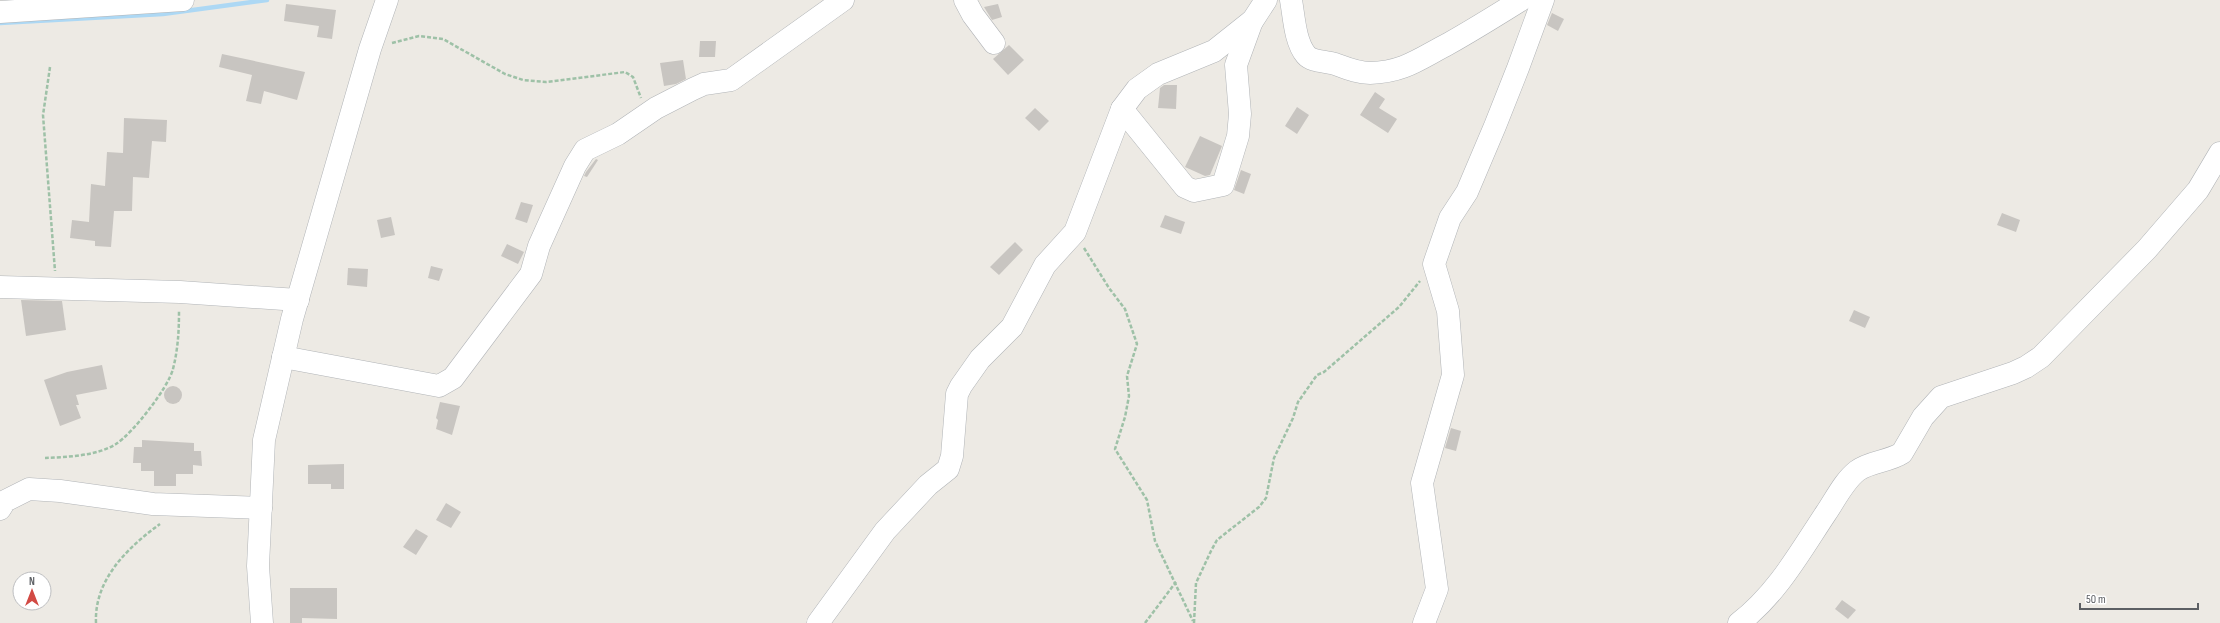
<svg xmlns="http://www.w3.org/2000/svg" width="2220" height="623" font-family="'Sofia Sans Condensed',sans-serif">
	<style>
		.lines { fill: none; stroke-linecap: round; stroke-linejoin: round }
		.stream { stroke: #add8f4; stroke-width: 4.5 }
		.building { fill: #c8c5c1 }
		.minor-casing { stroke: #b1b4b7; stroke-width: 23 }
		.path { stroke: #9ec1a7; stroke-width: 2.5; stroke-dasharray: 4 2; stroke-linecap: butt }
		.minor { stroke: #fff; stroke-width: 22 }
	</style>
	<rect width="100%" height="100%" fill="#edeae4"/>
	<g class="lines">
		<polyline class="stream" points="0,23 163,14 267,0"/>
	</g>
	<g class="building">
		<polygon points="286,4 336,10 332,39 317,37 319,26 284,21"/>
		<polygon points="998,4 1002,17 992,20 984,7"/>
		<polygon points="1552,13 1564,19 1558,31 1547,25"/>
		<polygon points="700,41 716,41 715,57 699,57"/>
		<polygon points="1009,45 1024,60 1008,75 993,59"/>
		<polygon points="222,54 305,72 297,100 264,91 261,104 246,101 252,75 219,67"/>
		<polygon points="683,60 686,79 676,84 664,86 660,63"/>
		<polygon points="1164,85 1177,85 1176,109 1158,108 1160,88"/>
		<polygon points="1375,92 1385,99 1379,108 1397,119 1388,133 1360,115"/>
		<polygon points="1297,107 1309,115 1297,134 1285,126"/>
		<polygon points="1035,108 1049,121 1039,131 1025,118"/>
		<polygon points="124,118 167,120 166,142 152,141 149,178 133,177 132,211 114,211 111,247 95,246 95,241 70,238 72,220 89,222 91,184 105,186 107,152 123,153"/>
		<polygon points="1200,136 1222,146 1210,175 1205,176 1185,167"/>
		<polygon points="596,159 598,160 587,177 584,176 586,172"/>
		<polygon points="1241,170 1251,174 1244,194 1234,190"/>
		<polygon points="521,202 533,205 527,223 515,219"/>
		<polygon points="2002,213 2020,220 2016,232 1997,225"/>
		<polygon points="1165,215 1185,222 1181,234 1160,227"/>
		<polygon points="391,217 395,235 381,238 377,220"/>
		<polygon points="1015,242 1023,250 999,275 990,267"/>
		<polygon points="507,244 524,252 518,264 501,256"/>
		<polygon points="431,266 443,269 439,281 428,278"/>
		<polygon points="348,268 368,269 367,287 347,285"/>
		<polygon points="21,300 62,301 66,330 26,336"/>
		<polygon points="1854,310 1870,317 1865,328 1849,321"/>
		<polygon points="102,365 107,389 76,395 79,405 76,405 81,418 60,426 44,380 67,372"/>
		<circle cx="173" cy="395" r="9"/>
		<polygon points="440,402 460,406 452,435 436,429 438,420 436,418"/>
		<polygon points="1451,428 1461,431 1456,451 1445,448"/>
		<polygon points="142,440 194,443 194,451 201,451 202,466 193,465 193,474 176,474 176,486 154,486 154,471 141,471 141,463 133,463 134,447 142,447"/>
		<polygon points="344,464 344,489 331,489 331,484 308,484 308,465"/>
		<polygon points="446,503 461,512 451,528 436,520"/>
		<polygon points="416,529 428,536 416,555 403,547"/>
		<polygon points="290,588 337,588 337,619 302,618 302,623 290,623"/>
		<polygon points="1842,600 1856,610 1848,619 1835,609"/>
	</g>
	<g class="lines">
		<g class="minor-casing">
			<g id="minor">
				<polyline points="965,0 973,15 994,43"/>
				<path d="M1291,0c3,17 4,42 15,55 6,7 20,6 29,9 11,4 22,9 35,9 34,-1 49,-14 78,-29 25,-14 49,-29 73,-44"/>
				<polyline points="0,12 183,0"/>
				<polyline points="1122,109 1185,187 1194,191 1223,185 1238,136 1240,114 1236,65 1252,21"/>
				<polyline points="0,287 180,292 298,300"/>
				<polyline points="283,357 439,386 453,378 531,274 539,246 575,166 585,150 618,134 656,108 693,89 704,84 731,80 843,0"/>
				<polyline points="0,509 5,501 29,489 60,491 153,504 261,508"/>
				<polyline points="262,623 258,566 264,440 292,319 370,49 387,0"/>
				<polyline points="818,623 885,531 928,485 948,469 952,456 957,394 961,386 980,359 1012,327 1045,265 1075,232 1122,109 1137,89 1158,74 1214,51 1253,20 1266,0"/>
				<polyline points="1424,623 1437,589 1422,483 1453,375 1448,311 1434,264 1450,218 1467,192 1495,126 1518,68 1543,0"/>
				<path d="M1739,623c38,-29 61,-71 87,-110 9,-13 18,-32 31,-42 13,-10 31,-9 45,-18l21,-36 18,-20 72,-24 13,-6 15,-10 106,-108 51,-59 22,-37"/>
			</g>
		</g>
		<g class="path">
			<polyline points="392,43 419,36 443,39 505,74 523,80 546,82 625,72 633,77 641,98"/>
			<polyline points="50,67 43,115 55,271"/>
			<polyline points="1084,248 1109,288 1125,309 1137,344 1127,376 1129,396 1125,417 1115,449 1147,500 1155,541 1193,621"/>
			<path d="M45,458c22,-1 52,-2 71,-14 17,-11 52,-56 57,-75 5,-20 6,-38 6,-58"/>
			<path d="M96,623c-2,-43 31,-75 64,-99"/>
			<polyline points="1145,623 1176,582"/>
			<polyline points="1194,623 1196,583 1211,551 1217,540 1259,507 1266,498 1274,458 1293,418 1298,402 1317,375 1324,372 1399,307 1420,281"/>
		</g>
		<use href="#minor" class="minor"/>
	</g>
	<g transform="translate(32 591)"><circle r="19" fill="#ffffff" stroke="#bebfc1"/>
	<path d="M0-3L7 15L0 10L-7 15Z" fill="#d24a44"/>
	<text y="-6" font-size="11" font-weight="bold" text-anchor="middle" fill="#5c5f63">N</text>
	</g>
	<path d="M2080 603v6h118v-6" fill="none" stroke="#5c5f63" stroke-width="2"/>
	<text x="2086" y="603" font-size="12" fill="#5c5f63" stroke="#ffffff" stroke-width="3" paint-order="stroke">50 m</text>
</svg>
